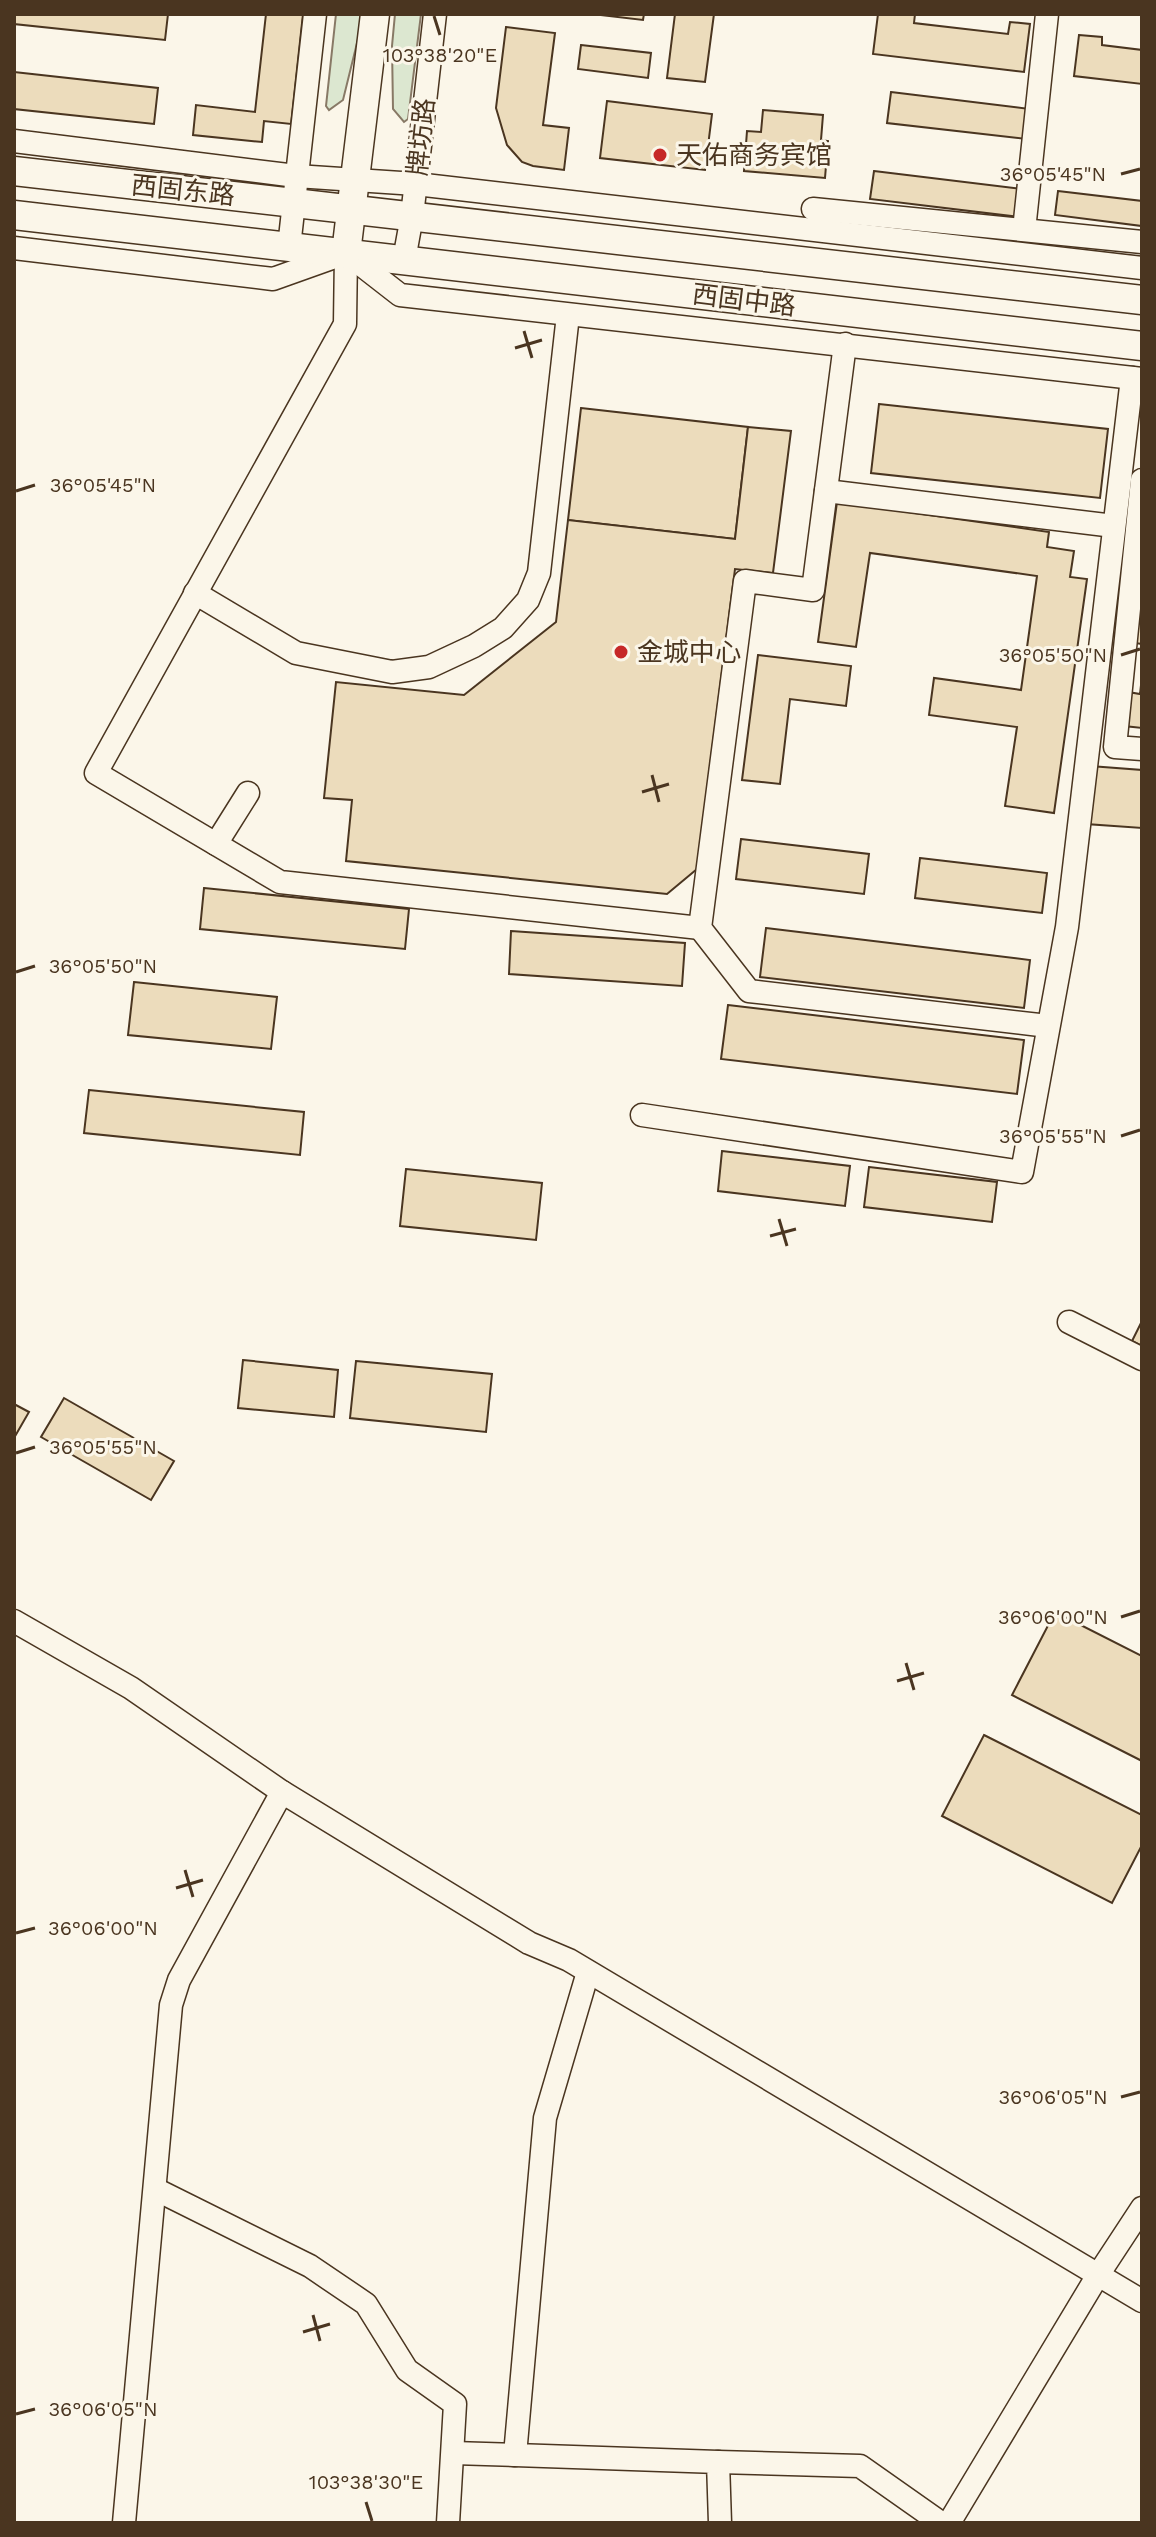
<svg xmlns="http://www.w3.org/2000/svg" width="1156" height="2537" font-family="'Work Sans','Noto Sans SC',sans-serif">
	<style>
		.green { fill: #dce7d0; stroke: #887966; stroke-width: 2 }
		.building { fill: #ecdcbc; stroke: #4a3520; stroke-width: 2 }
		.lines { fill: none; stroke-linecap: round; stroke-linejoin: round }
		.minor-casing { stroke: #4a3520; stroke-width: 25 }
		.major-casing { stroke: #4a3520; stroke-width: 31 }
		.minor { stroke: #fbf6e9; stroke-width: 22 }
		.major { stroke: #fbf6e9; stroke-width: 28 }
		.ticks { fill: none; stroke: #4a3520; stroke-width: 3 }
		.poi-dot { fill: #c62828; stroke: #fbf6e9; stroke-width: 3 }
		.labels { text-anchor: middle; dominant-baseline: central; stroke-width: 6; stroke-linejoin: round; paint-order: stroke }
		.street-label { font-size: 26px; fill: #4a3520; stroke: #fbf6e9 }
		.poi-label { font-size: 26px; fill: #4a3520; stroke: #fbf6e9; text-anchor: start }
		.ticks-label { font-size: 20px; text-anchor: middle; fill: #4a3520; stroke: #fbf6e9; stroke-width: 6; stroke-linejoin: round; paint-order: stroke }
	</style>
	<rect width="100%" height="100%" fill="#fbf6e9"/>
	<g class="green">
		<polygon points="336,14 361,14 358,39 343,100 329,110 326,106"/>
		<polygon points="395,14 421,14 408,119 404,122 393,109 392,46"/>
	</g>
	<g class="building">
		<polygon points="14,14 168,14 165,40 14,24"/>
		<polygon points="266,14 303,14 291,124 264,121 262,142 193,135 196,105 255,112"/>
		<polygon points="592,14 644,14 643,20"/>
		<polygon points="675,14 714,14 705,82 667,78"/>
		<polygon points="878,14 915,14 914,23 1008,34 1010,22 1030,24 1024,72 873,54"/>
		<polygon points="506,27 555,33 543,125 569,128 564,170 533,166 522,162 507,145 496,108"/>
		<polygon points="1079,35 1102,37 1102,45 1142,50 1142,84 1074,76"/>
		<polygon points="581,45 651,53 648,78 578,69"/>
		<polygon points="14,72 158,88 154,124 14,109"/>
		<polygon points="891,92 1030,109 1026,139 887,123"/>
		<polygon points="607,101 712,114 705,170 600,158"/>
		<polygon points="763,110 823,115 821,140 828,141 825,178 744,171 747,131 761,132"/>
		<polygon points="874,171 1022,189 1019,217 870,199"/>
		<polygon points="1058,191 1142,201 1142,226 1055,215"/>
		<polygon points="879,404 1108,429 1100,498 871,473"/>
		<polygon points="581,408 748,427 735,539 568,520"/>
		<polygon points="748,427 791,431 773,573 735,569 697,869 667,894 346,861 352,800 324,798 336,682 464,695 556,622 568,520 735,539"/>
		<polygon points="837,502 1049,532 1047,547 1074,551 1070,577 1087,579 1054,813 1005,806 1017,727 929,715 934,678 1021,690 1037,576 870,553 856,647 818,642"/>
		<polygon points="1142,579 1142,644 1135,643"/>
		<polygon points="758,655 851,666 846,706 790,699 780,784 742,780"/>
		<polygon points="1142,676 1142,728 1124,726 1128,692 1140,694"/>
		<polygon points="1090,766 1142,770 1142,828 1086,824"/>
		<polygon points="741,839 869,854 864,894 736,879"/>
		<polygon points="920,858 1047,873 1042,913 915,898"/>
		<polygon points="204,888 409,909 405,949 200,929"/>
		<polygon points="766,928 1030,960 1024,1008 760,977"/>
		<polygon points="511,931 685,943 682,986 509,974"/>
		<polygon points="134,982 277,997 271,1049 128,1035"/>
		<polygon points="728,1005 1024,1040 1017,1094 721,1059"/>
		<polygon points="89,1090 304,1112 300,1155 84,1133"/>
		<polygon points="722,1151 850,1166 845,1206 718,1191"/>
		<polygon points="869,1167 997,1182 992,1222 864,1207"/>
		<polygon points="406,1169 542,1183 536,1240 400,1226"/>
		<polygon points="1142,1321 1142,1346 1132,1341"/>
		<polygon points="243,1360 338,1370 334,1417 238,1408"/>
		<polygon points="356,1361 492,1374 486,1432 350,1418"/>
		<polygon points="64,1398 174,1461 151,1500 41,1437"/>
		<polygon points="14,1404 29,1412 14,1438"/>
		<polygon points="1055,1612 1142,1656 1142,1761 1012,1695"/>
		<polygon points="984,1735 1142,1815 1142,1845 1112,1903 942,1816"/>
	</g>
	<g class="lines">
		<g class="minor-casing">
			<g id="minor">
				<polyline points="14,141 296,176 416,184 1142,268"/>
				<polyline points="813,209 1142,242"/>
				<polyline points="1024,230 1047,14"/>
				<polyline points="289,247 315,14"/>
				<polyline points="14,248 273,279 346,253 400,295 1142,379"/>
				<polyline points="346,253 345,324 96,773 280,882 700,928"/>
				<polyline points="404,260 412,216 435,14"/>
				<polyline points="845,344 813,590 745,581 700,928 749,991 1048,1026"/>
				<polyline points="1142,480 1115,747 1142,749"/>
				<polyline points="826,491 1114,526"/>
				<polyline points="195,593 296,653 392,672 429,667 474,646 503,628 528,600 539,573 568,315"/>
				<polyline points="216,844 248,793"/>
				<polyline points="642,1115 1022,1172 1067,927 1132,378"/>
				<polyline points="1069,1322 1142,1359"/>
				<polyline points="14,1621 131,1688 282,1792 529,1943 569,1960 1142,2301"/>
				<polyline points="588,1972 545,2118 515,2455 718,2462 720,2523"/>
				<polyline points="155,2189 310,2266 366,2304 407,2370 455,2404 448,2523"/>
				<polyline points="453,2453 515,2455"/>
				<polyline points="718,2462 860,2466 941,2523"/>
				<polyline points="124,2523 171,2005 179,1980 282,1792"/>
				<polyline points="949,2523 1098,2275 1142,2208"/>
			</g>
		</g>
		<g class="major-casing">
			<g id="major">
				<polyline points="14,171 1142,300"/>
				<polyline points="14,215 1142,346"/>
				<polyline points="346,253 375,14"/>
			</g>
		</g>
		<use href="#minor" class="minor"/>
		<use href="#major" class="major"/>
	</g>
	<path class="ticks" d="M434,16l6,19M1121,174l19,-5M524,331l8,27M515,348l27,-8M16,491l19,-6M1121,655l19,-6M652,775l7,27M642,792l27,-8M16,972l19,-6M1121,1136l19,-6M779,1219l8,27M770,1236l26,-7M16,1453l19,-6M1121,1617l19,-6M906,1663l8,27M897,1681l27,-8M185,1870l8,27M176,1888l27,-8M16,1933l19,-5M1121,2097l19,-5M313,2315l7,26M303,2332l27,-8M16,2414l19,-5M366,2502l6,19"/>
	<g class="poi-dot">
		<circle cx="660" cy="155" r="8"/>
		<circle cx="621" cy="652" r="8"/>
	</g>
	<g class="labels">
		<g class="street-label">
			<text transform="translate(421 137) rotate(-84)">牌坊路</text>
			<text transform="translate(183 190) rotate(6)">西固东路</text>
			<text transform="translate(744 300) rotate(7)">西固中路</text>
		</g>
		<g class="poi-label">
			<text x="676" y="155">天佑商务宾馆</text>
			<text x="637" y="652">金城中心</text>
		</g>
	</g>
	<g class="ticks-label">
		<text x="440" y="62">103°38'20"E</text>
		<text x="1053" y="181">36°05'45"N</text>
		<text x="103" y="492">36°05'45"N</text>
		<text x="1053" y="662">36°05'50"N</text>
		<text x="103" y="973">36°05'50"N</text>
		<text x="1053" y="1143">36°05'55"N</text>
		<text x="103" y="1454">36°05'55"N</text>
		<text x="1053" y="1624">36°06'00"N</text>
		<text x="103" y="1935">36°06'00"N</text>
		<text x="1053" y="2104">36°06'05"N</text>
		<text x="103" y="2416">36°06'05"N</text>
		<text x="366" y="2489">103°38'30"E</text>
	</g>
	<rect width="1156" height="2537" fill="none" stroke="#4a3520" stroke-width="32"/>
</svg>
